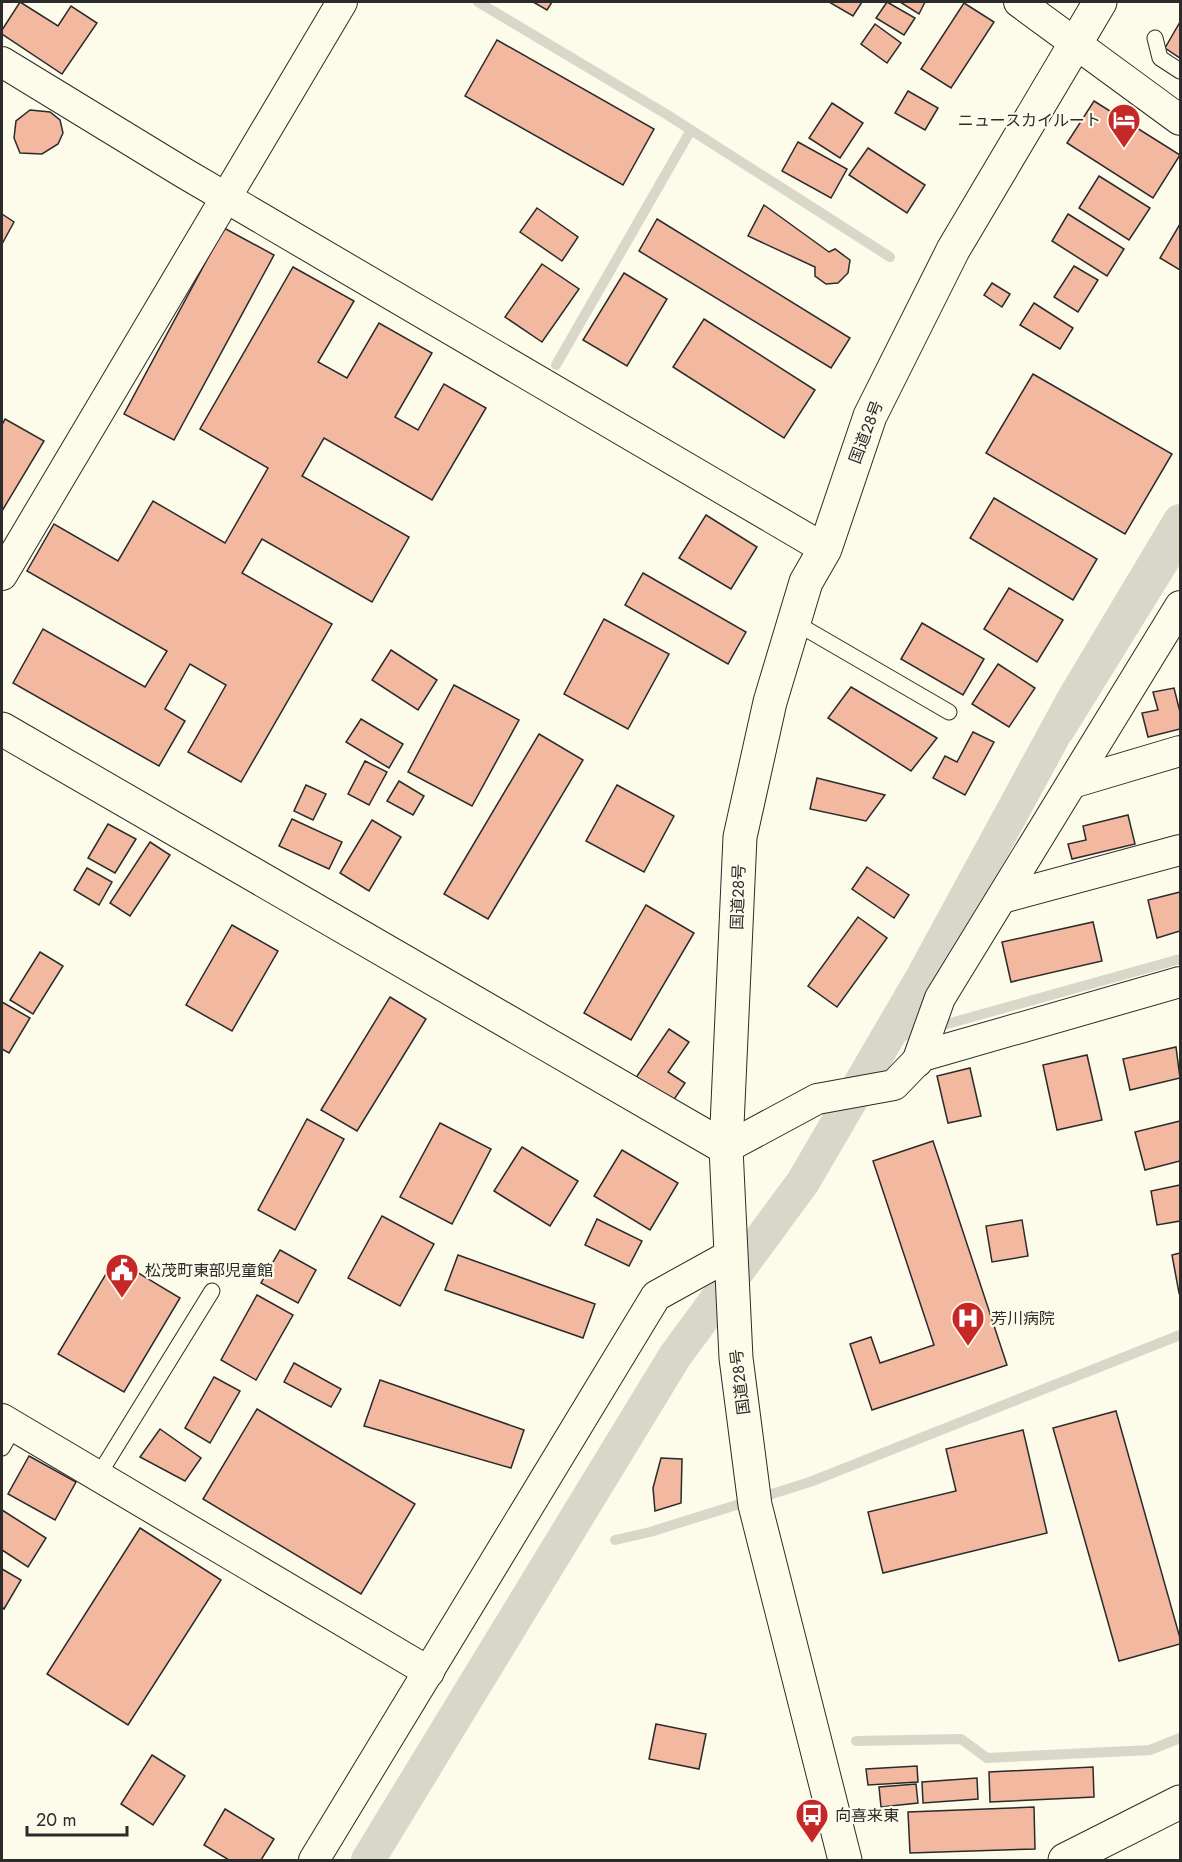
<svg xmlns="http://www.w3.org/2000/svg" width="1182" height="1862" font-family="Jost,'Noto Sans JP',sans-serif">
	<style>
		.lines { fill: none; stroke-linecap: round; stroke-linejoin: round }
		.stream { stroke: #d8d7c9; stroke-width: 10 }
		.canal { stroke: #d8d7c9; stroke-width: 34 }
		.building { fill: #f2b8a0; stroke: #2b2b2b; stroke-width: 1.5 }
		.service-casing { stroke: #2b2b2b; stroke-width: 17 }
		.minor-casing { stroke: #2b2b2b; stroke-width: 32 }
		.tertiary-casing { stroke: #2b2b2b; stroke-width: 35 }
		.trunk-casing { stroke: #2b2b2b; stroke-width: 35 }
		.service { stroke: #fdfbea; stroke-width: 15 }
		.minor { stroke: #fdfbea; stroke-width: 30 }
		.tertiary { stroke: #fdfbea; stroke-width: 33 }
		.trunk { stroke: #fdfbea; stroke-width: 33 }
		.labels { text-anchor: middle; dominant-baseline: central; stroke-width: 4.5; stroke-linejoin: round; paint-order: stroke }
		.poi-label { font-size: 16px; fill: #2b2b2b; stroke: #fdfbea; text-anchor: start }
		.street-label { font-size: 16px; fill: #2b2b2b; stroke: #fdfbea }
	</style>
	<rect width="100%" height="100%" fill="#fdfbea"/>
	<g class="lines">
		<g class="stream">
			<polyline points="478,2 666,114 890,257"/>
			<polyline points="556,365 691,130"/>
			<polyline points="1068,736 1180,555"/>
			<polyline points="886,1041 1180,959"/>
			<polyline points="615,1540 650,1532 810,1482 1180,1335"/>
			<polyline points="856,1741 961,1739 987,1758 1150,1750 1180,1738"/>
		</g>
		<polyline class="canal" points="368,1860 675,1356 803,1182 922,978 1073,700 1180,521"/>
	</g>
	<g class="building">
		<polygon points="20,2 58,26 71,6 97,23 62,74 2,34 2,30"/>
		<polygon points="533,2 552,2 547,10"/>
		<polygon points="829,2 862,2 853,16"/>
		<polygon points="887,2 915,18 904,35 876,18"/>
		<polygon points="900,2 925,2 919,14"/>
		<polygon points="964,3 994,22 951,88 921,69"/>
		<polygon points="1180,22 1180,58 1165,48"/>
		<polygon points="875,24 901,43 887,63 861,44"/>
		<polygon points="497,40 654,129 623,185 465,96"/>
		<polygon points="908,91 938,108 925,130 895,113"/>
		<polygon points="1094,101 1180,155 1153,198 1067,143"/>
		<polygon points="832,103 863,123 840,158 809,138"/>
		<polygon points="30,110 50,112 60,120 63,133 58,144 42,154 20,153 14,138 16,121"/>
		<polygon points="798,142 847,169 831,198 782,171"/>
		<polygon points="868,148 925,185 907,213 849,175"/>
		<polygon points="1099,176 1150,208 1129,240 1079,208"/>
		<polygon points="764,205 829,252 835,249 850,260 848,273 838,283 826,284 815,276 815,267 748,236"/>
		<polygon points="537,208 578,237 562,261 520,232"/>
		<polygon points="2,214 14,222 2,244"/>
		<polygon points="1068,214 1124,249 1107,276 1052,241"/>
		<polygon points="657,219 850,338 831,368 639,251"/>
		<polygon points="1180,224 1180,270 1160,258"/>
		<polygon points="224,228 274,255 174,440 124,414"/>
		<polygon points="542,264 579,289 542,342 505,317"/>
		<polygon points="1074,266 1098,280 1078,312 1054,297"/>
		<polygon points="293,267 354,301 318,362 347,378 379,323 432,353 395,417 418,430 444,384 486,408 432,500 324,438 302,476 409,537 372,602 262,539 242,573 332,624 241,782 188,752 226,685 190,664 165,709 185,721 159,766 13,683 43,629 145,687 167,651 27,571 54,524 118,561 153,501 225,543 268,468 200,429"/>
		<polygon points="624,273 667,299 627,366 583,340"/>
		<polygon points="992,283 1010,294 1002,307 984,295"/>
		<polygon points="1034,303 1073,328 1060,349 1020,325"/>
		<polygon points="704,319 815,390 784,438 673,367"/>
		<polygon points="1033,374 1172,454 1125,534 986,453"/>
		<polygon points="5,419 44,441 2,511 2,425"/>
		<polygon points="994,498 1097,559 1073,600 970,538"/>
		<polygon points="706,515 757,547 731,589 679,558"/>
		<polygon points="643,573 746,632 728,664 625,605"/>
		<polygon points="1009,588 1063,620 1037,662 984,629"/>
		<polygon points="604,619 669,654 628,729 564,694"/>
		<polygon points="922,623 984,659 963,695 901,659"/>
		<polygon points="391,650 437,680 418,710 372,680"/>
		<polygon points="998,664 1035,688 1009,727 972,704"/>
		<polygon points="454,685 519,720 472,806 408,772"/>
		<polygon points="851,687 937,738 911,771 828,718"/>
		<polygon points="1174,688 1180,712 1180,729 1148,737 1142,713 1158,710 1153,692"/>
		<polygon points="361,719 403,744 389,768 346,742"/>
		<polygon points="973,732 994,742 965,795 933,778 945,756 957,762"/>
		<polygon points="539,734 583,760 488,919 444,894"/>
		<polygon points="365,761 387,772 369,805 348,794"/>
		<polygon points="817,778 885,795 866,821 810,809"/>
		<polygon points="399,781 424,796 413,815 387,801"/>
		<polygon points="306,785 326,794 313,820 294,811"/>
		<polygon points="617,785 674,816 644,872 586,841"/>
		<polygon points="1128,815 1135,844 1072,859 1068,844 1086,840 1083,826"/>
		<polygon points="292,819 342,842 329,869 279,846"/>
		<polygon points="372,820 401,837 369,891 340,873"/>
		<polygon points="108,824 136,839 115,873 88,858"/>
		<polygon points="150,842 170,855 130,916 110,903"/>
		<polygon points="867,867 909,895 894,918 852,889"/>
		<polygon points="87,868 112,882 99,905 74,890"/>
		<polygon points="1180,892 1180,931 1157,938 1148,900"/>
		<polygon points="646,905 694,933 631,1040 584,1013"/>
		<polygon points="858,917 887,938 837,1007 808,986"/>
		<polygon points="1093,922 1102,961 1011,982 1002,942"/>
		<polygon points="232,925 278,951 232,1031 186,1005"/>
		<polygon points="40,952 63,966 33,1014 10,1000"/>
		<polygon points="390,997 426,1019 357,1131 321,1110"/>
		<polygon points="2,1002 30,1018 9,1053 2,1049"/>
		<polygon points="669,1029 689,1042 668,1072 685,1083 671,1104 635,1079"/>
		<polygon points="1176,1047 1180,1078 1130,1090 1123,1059"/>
		<polygon points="1087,1055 1102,1120 1057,1130 1043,1065"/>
		<polygon points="970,1068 981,1116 948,1123 937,1076"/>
		<polygon points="307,1119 344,1139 295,1230 258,1210"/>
		<polygon points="1180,1121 1180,1161 1145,1170 1135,1132"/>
		<polygon points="440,1123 491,1149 452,1224 400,1197"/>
		<polygon points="933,1141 1007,1365 872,1410 850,1344 871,1337 880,1363 934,1345 873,1161"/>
		<polygon points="522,1147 578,1181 550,1226 494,1191"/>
		<polygon points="622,1150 678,1183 650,1230 594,1196"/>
		<polygon points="1180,1185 1180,1221 1157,1225 1151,1191"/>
		<polygon points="382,1216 434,1244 400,1306 348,1278"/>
		<polygon points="597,1219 642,1241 629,1266 585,1245"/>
		<polygon points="1022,1220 1028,1256 992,1262 986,1226"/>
		<polygon points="280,1250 316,1270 298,1303 261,1283"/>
		<polygon points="1180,1253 1180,1292 1179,1293 1172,1255"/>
		<polygon points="458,1255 595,1304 583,1338 445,1290"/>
		<polygon points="115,1259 180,1298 124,1392 58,1354"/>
		<polygon points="257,1295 293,1315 256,1380 221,1360"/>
		<polygon points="294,1363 341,1389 331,1407 284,1382"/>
		<polygon points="214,1377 240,1391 210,1443 185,1428"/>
		<polygon points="380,1380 524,1430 511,1468 364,1426"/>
		<polygon points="257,1409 415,1504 361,1594 203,1499"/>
		<polygon points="1116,1411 1180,1638 1180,1644 1119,1661 1053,1428"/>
		<polygon points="160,1429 201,1458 185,1481 140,1457"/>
		<polygon points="1023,1430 1047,1533 883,1573 868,1512 956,1491 946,1449"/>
		<polygon points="29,1456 76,1482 55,1520 8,1494"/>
		<polygon points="661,1458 682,1459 681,1503 655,1511 653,1488"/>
		<polygon points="2,1510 46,1538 28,1567 2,1550"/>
		<polygon points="140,1528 221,1580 128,1725 47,1674"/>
		<polygon points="2,1569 21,1580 4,1609 2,1607"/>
		<polygon points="656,1724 706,1734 699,1769 649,1759"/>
		<polygon points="152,1755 185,1776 153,1825 121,1804"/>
		<polygon points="917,1766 918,1782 868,1785 866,1769"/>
		<polygon points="1093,1767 1094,1797 990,1802 989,1772"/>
		<polygon points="977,1778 978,1799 923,1803 922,1782"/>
		<polygon points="916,1784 918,1803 881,1807 879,1787"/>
		<polygon points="1034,1807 1035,1849 910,1853 908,1812"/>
		<polygon points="225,1809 274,1839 261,1860 229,1860 204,1845"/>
	</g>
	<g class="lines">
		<g class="service-casing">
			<g id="service">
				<polyline points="1155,38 1160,58 1180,71"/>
				<polyline points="794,622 949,712"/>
				<polyline points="2,1448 14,1427"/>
				<polyline points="98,1476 212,1291"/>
			</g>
		</g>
		<g class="minor-casing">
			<g id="minor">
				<polyline points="1019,2 1180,120"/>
				<polyline points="2,62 184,173 825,549"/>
				<polyline points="2,575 342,2"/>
				<polyline points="1072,783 1180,751"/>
				<polyline points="1002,898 1180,850"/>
				<polyline points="917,1062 940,998 1180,606"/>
				<polyline points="726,1148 817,1099 894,1085 922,1056 1180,982"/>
				<polyline points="2,1419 429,1672"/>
				<polyline points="314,1860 656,1296 730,1255"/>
			</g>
		</g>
		<g class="tertiary-casing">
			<g id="tertiary">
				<polyline points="2,729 726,1148"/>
				<polyline points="1065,1860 1180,1802"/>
			</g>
		</g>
		<g class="trunk-casing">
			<polyline id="trunk" points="845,1860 755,1505 736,1358 726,1148 740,837 770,702 806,582 825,549 870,416 953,250 1100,2"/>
		</g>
		<use href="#service" class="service"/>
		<use href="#minor" class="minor"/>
		<use href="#tertiary" class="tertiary"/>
		<use href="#trunk" class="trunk"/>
	</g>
	<defs>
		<g id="hotel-pin" transform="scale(1.725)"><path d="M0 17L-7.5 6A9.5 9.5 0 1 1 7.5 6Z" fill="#c62828" stroke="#fdfbea"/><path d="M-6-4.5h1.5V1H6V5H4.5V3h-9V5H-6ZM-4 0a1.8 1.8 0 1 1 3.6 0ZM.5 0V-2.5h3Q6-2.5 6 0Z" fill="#fff"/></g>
		<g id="civic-pin" transform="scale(1.725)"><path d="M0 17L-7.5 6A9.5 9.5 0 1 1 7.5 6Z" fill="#c62828" stroke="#fdfbea"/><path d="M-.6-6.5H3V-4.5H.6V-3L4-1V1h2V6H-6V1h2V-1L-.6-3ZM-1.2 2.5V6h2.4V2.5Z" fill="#fff"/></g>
		<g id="hospital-pin" transform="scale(1.725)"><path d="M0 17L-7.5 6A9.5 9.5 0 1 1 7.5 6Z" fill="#c62828" stroke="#fdfbea"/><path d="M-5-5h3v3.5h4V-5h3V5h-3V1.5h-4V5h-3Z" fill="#fff"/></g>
		<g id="bus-pin" transform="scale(1.725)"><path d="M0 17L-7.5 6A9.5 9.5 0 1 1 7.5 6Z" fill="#c62828" stroke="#fdfbea"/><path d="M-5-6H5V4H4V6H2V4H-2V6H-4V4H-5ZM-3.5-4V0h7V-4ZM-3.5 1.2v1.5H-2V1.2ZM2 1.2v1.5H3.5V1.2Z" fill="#fff"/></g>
	</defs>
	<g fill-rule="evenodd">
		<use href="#hotel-pin" x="1124" y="120"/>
		<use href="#civic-pin" x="122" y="1270"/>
		<use href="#hospital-pin" x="968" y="1318"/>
		<use href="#bus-pin" x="812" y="1815"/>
	</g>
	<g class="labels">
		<g class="poi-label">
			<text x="1101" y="120" text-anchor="end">ニュースカイルート</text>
			<text x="145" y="1270">松茂町東部児童館</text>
			<text x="991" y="1318">芳川病院</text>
			<text x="835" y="1815">向喜来東</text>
		</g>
		<g class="street-label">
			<text transform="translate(866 432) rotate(-69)">国道28号</text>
			<text transform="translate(738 897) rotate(-88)">国道28号</text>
			<text transform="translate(740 1382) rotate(-97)">国道28号</text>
		</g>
	</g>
	<rect width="1182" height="1862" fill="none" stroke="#2b2b2b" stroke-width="6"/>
	<path d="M27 1826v9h100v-9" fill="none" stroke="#2b2b2b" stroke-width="3"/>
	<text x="36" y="1826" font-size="18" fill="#2b2b2b" stroke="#fdfbea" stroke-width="4.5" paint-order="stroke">20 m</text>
</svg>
